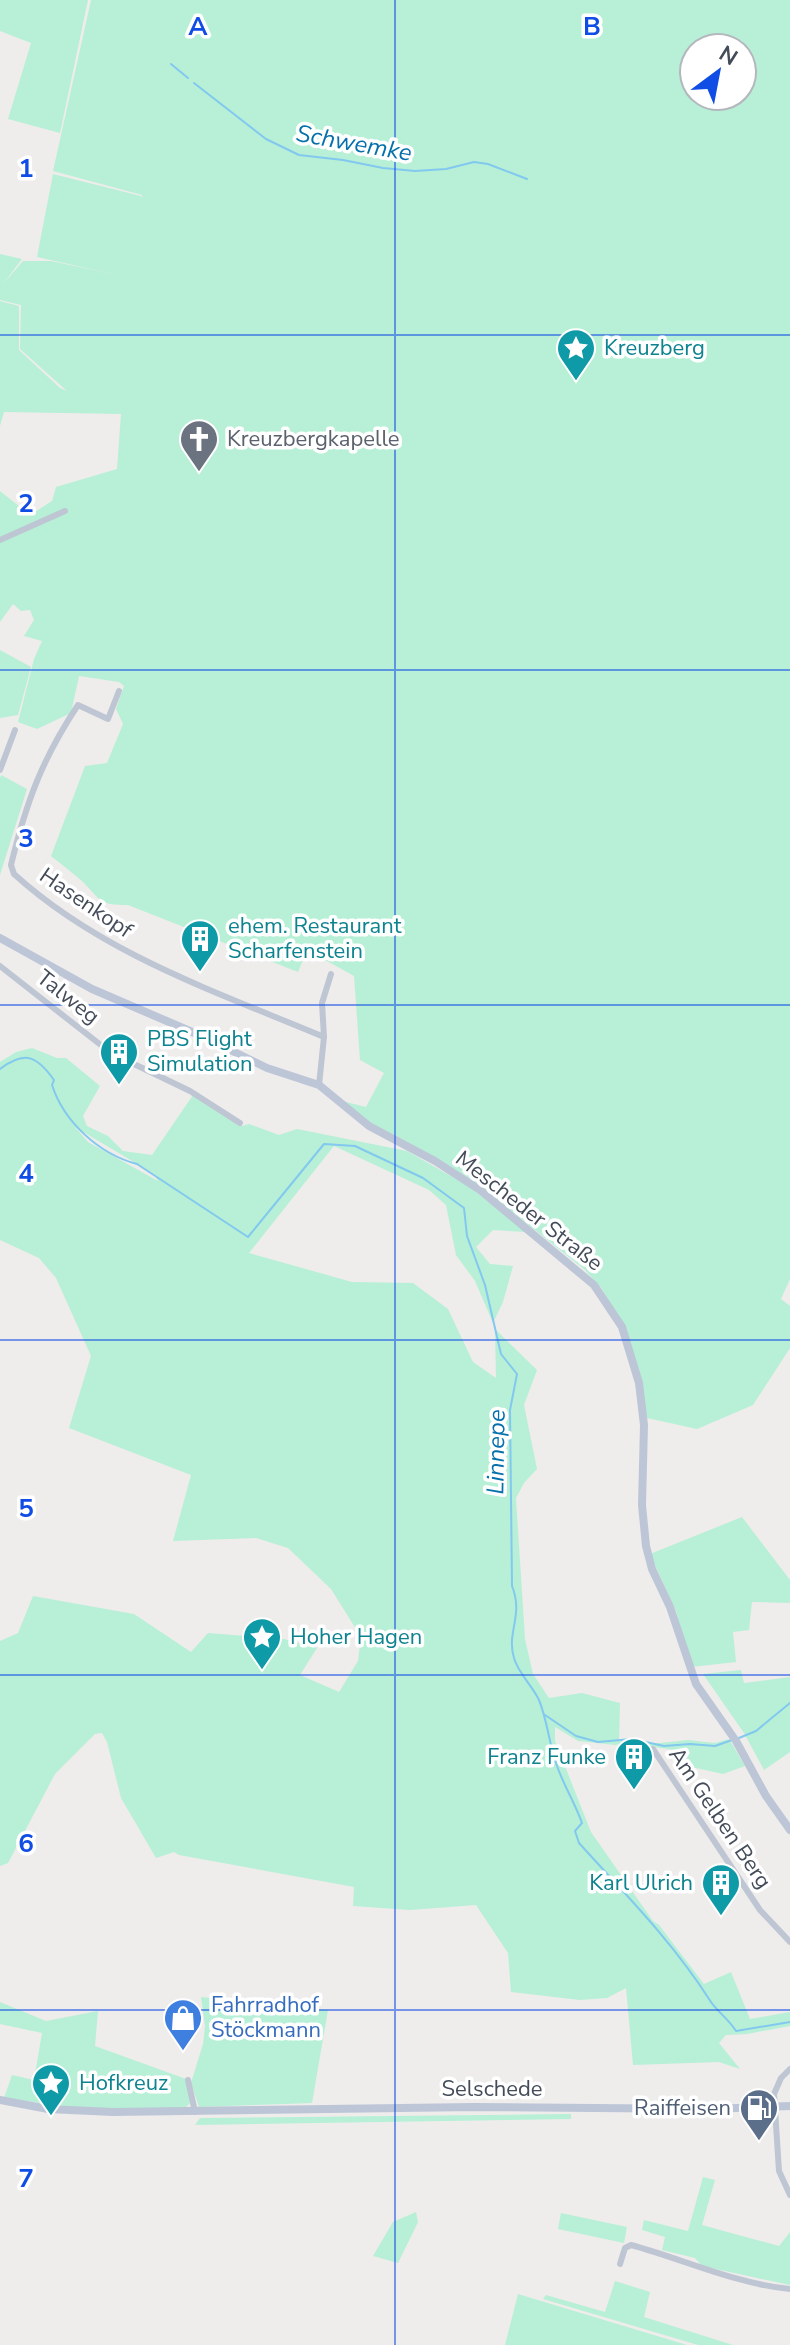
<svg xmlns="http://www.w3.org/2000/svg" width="790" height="2345" font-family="'Nunito Sans',sans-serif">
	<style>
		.green { fill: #b7f0d6; fill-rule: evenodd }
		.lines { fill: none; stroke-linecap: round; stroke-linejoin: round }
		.stream { stroke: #82c8ef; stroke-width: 2 }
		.street { stroke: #bfc6d3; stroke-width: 6 }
		.secondary { stroke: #bdc6d7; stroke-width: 8 }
		.grid { fill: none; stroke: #104de5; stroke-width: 2; stroke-opacity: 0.55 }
		.labels { text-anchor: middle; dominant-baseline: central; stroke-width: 7; stroke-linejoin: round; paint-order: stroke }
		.culture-label { font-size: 22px; fill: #0d838f; stroke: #fff; text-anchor: start }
		.worship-label { font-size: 22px; fill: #5b616d; stroke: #fff; text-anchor: start }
		.street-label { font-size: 22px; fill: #444c5a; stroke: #fff }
		.shop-label { font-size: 22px; fill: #366cbe; stroke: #fff; text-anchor: start }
		.service-label { font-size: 22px; fill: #4e5e75; stroke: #fff; text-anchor: end }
		.water-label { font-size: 24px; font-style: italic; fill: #0670ac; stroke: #fff }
		.grid-label { font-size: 26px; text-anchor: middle; font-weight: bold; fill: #104de5; stroke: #fff; stroke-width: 7; stroke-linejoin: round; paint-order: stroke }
	</style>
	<rect width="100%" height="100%" fill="#efecec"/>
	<g class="green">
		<polygon points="0,0 88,0 60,133 8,119 31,43 0,31"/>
		<path d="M91,0h699v1279l-9,20 9,7v42l-37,57 -56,24 -50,-11 -22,-90 -23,-39 -18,-20 -111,-88 -36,-23 -77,-41 -18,-16 24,6 18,-34 -24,-13 -6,-84 -47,-26 -9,22 -170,-67c-30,0 -26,-4 -45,-23 -10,-9 -21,-17 -32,-26l34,-90 22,-3 16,-39 -7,-15 8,-23 -5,-4 -40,-6 -8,37 -34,16 -19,-7 16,-63 8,-18 -18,-5 10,-16 -4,-10 -9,1 -8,-7 -13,18v-131l30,24 22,-14 4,-14 61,-18 4,-55 -117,-2 -4,14v-125l19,5v44l41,38 7,3 -47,-42 1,-44 -21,-5v-46l22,5 -19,25 20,-23h28l62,13 -76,-17 16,-83 88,22 1,2v-3l-89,-24zM694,48h48v48h-48z"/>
		<polygon points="0,650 31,667 18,715 0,718"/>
		<polygon points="1,775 27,789 0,875 0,778"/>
		<path d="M32,1048l25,10h9l34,28 -17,30 4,10 21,10 15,15 29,4 41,-60 49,31 7,-2 30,11 18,-6 110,22 63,36 56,45 -33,-2 -17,17 14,17 23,2 -10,36 -10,21 -18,-42 -19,-26 -10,-50 -17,-15 -95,-44 -85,107 103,29 61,1 35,26 25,53 23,16 -1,-49 42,41 -13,35 13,64 -13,14 -8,15 9,141 8,35 16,24 33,-5 38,10 -1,38 31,3 38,-4 27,3 14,-4 16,27 -22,8 -45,-10 -4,-14 -47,-7 -12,2 -37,-4 -23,-14v14l36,91 62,89 6,4 45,59 27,-12 19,47 40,-7v14l-43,8 -21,1 -7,8 21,26 -21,-7 -86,3 -7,-77 -19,10 -27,2 -69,-8 -3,-39 -32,-48 -66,5 -57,-4 1,-19 -175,-32 -5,-3 -18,6 -35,-60 -14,-56 -5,-9 -7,1 -40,40 -47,89 -8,3v-225l18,-8 15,-37 101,18 57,38 17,-19 76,6 33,9 -17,27 39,17 19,-31 3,-24 -30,-48 -43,-41 -32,-10 -83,3 18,-66 -122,-47 22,-72 -35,-78 -17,-20 -39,-18v-178l16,-10zM75,1127l79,47 4,7 -70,-39z"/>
		<polygon points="742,1517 790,1580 790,1603 752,1602 749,1630 733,1632 736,1662 691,1667 676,1611 650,1554"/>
		<polygon points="741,1670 744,1683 790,1677 790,1752 764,1770 744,1733 703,1674"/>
		<polygon points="201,1997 328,2010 312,2103 199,2107 191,2083 203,2044 205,2026"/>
		<polygon points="0,2002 46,2021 98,2011 95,2046 186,2079 190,2103 184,2109 78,2108 4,2098 12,2075 34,2080 42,2033 0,2024"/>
		<polygon points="571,2114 571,2119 195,2125 200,2118"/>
		<polygon points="703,2177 715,2180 702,2225 779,2246 790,2232 790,2285 702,2266 695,2258 662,2250 665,2237 642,2230 644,2220 688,2231"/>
		<polygon points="416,2212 418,2222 398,2263 373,2256 393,2222"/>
		<polygon points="561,2213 627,2227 624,2243 558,2229"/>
		<polygon points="615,2281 650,2292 644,2317 733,2345 698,2345 543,2299 546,2295 605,2312"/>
		<polygon points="518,2294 687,2345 505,2345"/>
	</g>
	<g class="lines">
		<g class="stream">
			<polyline points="171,64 188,78"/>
			<polyline points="194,83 266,139 299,155 343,160 383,168 415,171 446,169 474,162 488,164 527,179"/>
			<path d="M0,1069c25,-19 37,-13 54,11l-2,5c12,37 47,69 85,79l111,73 76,-93 31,2 68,32 41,30 3,28 18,49 16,69 16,20 -7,36 2,176c12,30 -6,46 2,72 4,15 18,27 25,42 9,22 10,45 18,66 7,20 18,37 25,57l-7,8 4,12c46,51 93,98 130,156 7,12 19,19 27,32l54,-9"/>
			<polyline points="545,1715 576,1736 598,1742 632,1739 664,1746 690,1744 715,1746 732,1740"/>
			<polyline points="739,1738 756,1731 790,1703"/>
		</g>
		<g class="street">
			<polyline points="0,540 65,511"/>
			<path d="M119,691l-11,28 -30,-14c-36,54 -52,98 -67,160l3,9c88,80 203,118 310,163"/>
			<polyline points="0,770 15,730"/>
			<polyline points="0,966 111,1053 190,1091 240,1123"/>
			<polyline points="319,1085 324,1037 322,1003 331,974"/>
			<polyline points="653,1749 760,1910 790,1942"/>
			<polyline points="790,2069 781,2078 774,2094 779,2171 790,2195"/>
			<polyline points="188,2080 195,2112"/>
			<path d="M620,2264l5,-16 6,-3c52,14 105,39 159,44"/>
		</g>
		<g class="secondary">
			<polyline points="0,938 92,989 204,1037 267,1068 319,1085 369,1126 435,1161 480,1190 594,1285 622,1327 639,1383 644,1425 642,1505 646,1546 652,1569 670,1607 696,1684 736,1741 766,1796 790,1830"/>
			<polyline points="0,2100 48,2109 113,2112 474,2107 710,2109 790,2106"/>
		</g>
	</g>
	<path class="grid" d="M395,0v2345M0,335h790M0,670h790M0,1005h790M0,1340h790M0,1675h790M0,2010h790"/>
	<defs>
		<g id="sight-pin" transform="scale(2)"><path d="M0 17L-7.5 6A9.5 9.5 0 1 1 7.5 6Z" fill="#0f9aa8" stroke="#fff"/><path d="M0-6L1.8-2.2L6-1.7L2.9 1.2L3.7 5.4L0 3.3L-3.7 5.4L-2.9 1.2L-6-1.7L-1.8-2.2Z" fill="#fff"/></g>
		<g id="church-pin" transform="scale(2)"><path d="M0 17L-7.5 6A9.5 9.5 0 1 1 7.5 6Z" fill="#6b7280" stroke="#fff"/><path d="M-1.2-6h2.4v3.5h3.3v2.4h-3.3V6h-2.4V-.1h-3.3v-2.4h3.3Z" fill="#fff"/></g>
		<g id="building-pin" transform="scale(2)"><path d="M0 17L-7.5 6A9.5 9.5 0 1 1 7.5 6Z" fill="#0f9aa8" stroke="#fff"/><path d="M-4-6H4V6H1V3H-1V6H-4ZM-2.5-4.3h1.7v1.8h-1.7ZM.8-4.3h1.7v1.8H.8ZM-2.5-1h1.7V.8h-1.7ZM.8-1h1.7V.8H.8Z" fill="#fff"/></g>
		<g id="shop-pin" transform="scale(2)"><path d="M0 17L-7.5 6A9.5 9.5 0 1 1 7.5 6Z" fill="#3f7fe0" stroke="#fff"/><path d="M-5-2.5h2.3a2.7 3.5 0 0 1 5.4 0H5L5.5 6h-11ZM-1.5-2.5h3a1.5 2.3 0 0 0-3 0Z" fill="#fff"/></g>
		<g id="fuel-pin" transform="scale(2)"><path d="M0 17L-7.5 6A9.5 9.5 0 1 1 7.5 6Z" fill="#5c6f8a" stroke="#fff"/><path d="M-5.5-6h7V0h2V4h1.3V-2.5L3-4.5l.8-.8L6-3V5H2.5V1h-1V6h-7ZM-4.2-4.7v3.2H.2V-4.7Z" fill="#fff"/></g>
	</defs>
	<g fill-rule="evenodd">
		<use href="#sight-pin" x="576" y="348"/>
		<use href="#church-pin" x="199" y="439"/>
		<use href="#building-pin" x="200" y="939"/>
		<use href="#building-pin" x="119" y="1052"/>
		<use href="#sight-pin" x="262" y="1637"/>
		<use href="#building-pin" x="634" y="1757"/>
		<use href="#building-pin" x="721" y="1883"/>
		<use href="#shop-pin" x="183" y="2018"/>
		<use href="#sight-pin" x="51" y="2083"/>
		<use href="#fuel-pin" x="759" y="2108"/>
	</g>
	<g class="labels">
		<g class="culture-label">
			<text x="604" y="348">Kreuzberg</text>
			<text x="228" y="926">ehem. Restaurant<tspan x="228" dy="25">Scharfenstein</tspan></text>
			<text x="147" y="1039">PBS Flight<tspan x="147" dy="25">Simulation</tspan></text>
			<text x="290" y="1637">Hoher Hagen</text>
			<text x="606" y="1757" text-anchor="end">Franz Funke</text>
			<text x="693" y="1883" text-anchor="end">Karl Ulrich</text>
			<text x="79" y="2083">Hofkreuz</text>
		</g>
		<g class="worship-label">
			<text x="227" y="439">Kreuzbergkapelle</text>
		</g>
		<g class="street-label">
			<text transform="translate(86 903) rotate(34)">Hasenkopf</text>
			<text transform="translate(68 997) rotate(38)">Talweg</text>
			<text transform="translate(529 1211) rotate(38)">Mescheder Straße</text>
			<text transform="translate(720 1818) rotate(56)">Am Gelben Berg</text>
			<text x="492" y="2089">Selschede</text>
		</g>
		<g class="shop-label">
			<text x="211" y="2005">Fahrradhof<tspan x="211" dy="25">Stöckmann</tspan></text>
		</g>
		<g class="service-label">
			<text x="731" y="2108">Raiffeisen</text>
		</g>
		<g class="water-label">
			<text transform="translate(354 143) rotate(10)">Schwemke</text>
			<text transform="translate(496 1452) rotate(-89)">Linnepe</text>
		</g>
	</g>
	<g class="grid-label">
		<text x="198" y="35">A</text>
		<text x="592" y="35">B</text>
		<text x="26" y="177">1</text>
		<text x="26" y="512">2</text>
		<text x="26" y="847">3</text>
		<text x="26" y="1182">4</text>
		<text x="26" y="1517">5</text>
		<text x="26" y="1852">6</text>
		<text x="26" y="2187">7</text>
	</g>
	<g transform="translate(718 72) rotate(32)"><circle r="38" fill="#ffffff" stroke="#b4b7bd" stroke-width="2"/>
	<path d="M0-6L14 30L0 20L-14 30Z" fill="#104de5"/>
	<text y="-12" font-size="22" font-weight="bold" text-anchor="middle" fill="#444c5a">N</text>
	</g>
</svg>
